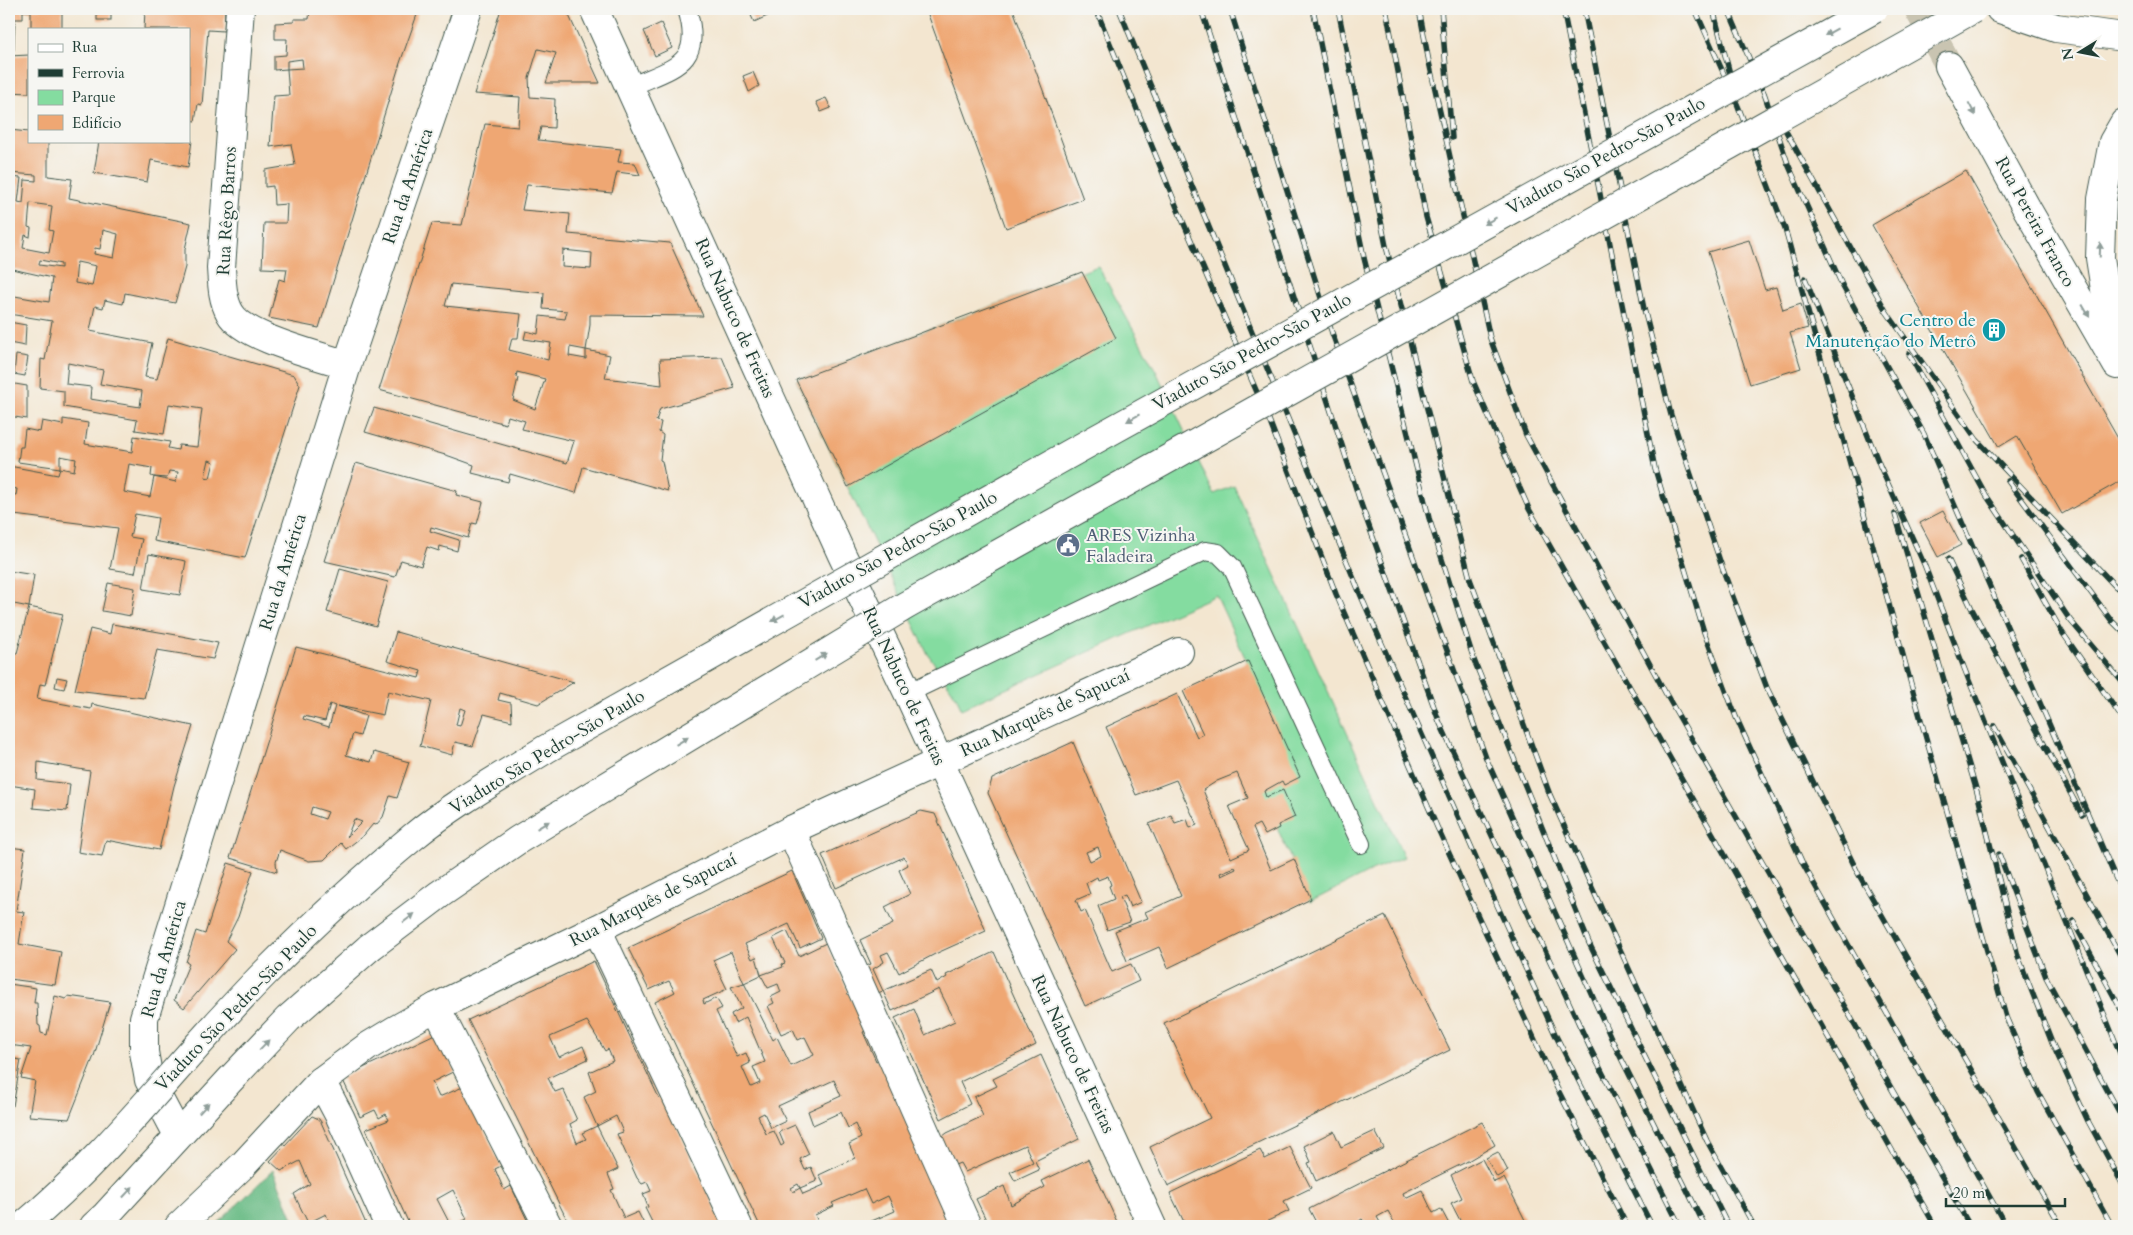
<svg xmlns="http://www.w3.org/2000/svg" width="2133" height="1235" font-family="Cardo,serif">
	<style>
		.green { fill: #84dca0; stroke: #528c6a }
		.forest { fill: #6bbc86; stroke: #457c5d }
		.building { fill: #efa773; fill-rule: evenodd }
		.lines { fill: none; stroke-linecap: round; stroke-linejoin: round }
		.secondary-tunnel { stroke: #c9c4b1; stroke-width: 28; stroke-dasharray: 28 14; stroke-linecap: butt }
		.service-casing { stroke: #3f564b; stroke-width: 20 }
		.minor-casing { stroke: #3f564b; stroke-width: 30 }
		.secondary-casing { stroke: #3f564b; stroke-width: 30 }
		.primary-casing { stroke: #3f564b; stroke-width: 30 }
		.service { stroke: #fff; stroke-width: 18 }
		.minor { stroke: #fff; stroke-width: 28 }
		.secondary { stroke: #fff; stroke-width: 28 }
		.primary { stroke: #fff; stroke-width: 28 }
		.rail-casing { stroke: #1f3d34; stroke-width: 5.5 }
		.rail { stroke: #f6f6f2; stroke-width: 4; stroke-dasharray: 11; stroke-linecap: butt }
		.primary-bridge-casing { stroke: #3f564b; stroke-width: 30; stroke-linecap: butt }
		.primary-bridge { stroke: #fff; stroke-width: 28 }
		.oneway { fill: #8f9e9a }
		.labels { text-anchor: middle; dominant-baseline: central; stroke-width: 4; stroke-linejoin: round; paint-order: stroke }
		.street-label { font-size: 18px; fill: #1f3d34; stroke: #f6f6f2 }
		.culture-label { font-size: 18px; fill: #0d838f; stroke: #f6f6f2; text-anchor: end }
		.service-label { font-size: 18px; fill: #4e5e75; stroke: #f6f6f2; text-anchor: start }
	</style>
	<rect width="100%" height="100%" fill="#f6f6f2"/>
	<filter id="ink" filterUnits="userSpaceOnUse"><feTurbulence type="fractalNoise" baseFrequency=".02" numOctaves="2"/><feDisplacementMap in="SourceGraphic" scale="10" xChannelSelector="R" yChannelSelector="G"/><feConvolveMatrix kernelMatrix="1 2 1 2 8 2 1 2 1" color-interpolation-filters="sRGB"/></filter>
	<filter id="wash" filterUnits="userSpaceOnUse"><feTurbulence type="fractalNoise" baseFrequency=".0096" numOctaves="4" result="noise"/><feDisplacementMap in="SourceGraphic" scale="20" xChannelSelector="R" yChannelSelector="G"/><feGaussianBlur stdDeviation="1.12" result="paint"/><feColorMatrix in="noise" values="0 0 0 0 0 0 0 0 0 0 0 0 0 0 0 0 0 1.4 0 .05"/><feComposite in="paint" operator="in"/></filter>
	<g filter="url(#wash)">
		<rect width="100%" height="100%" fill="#f3e6d0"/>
		<polygon class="green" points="1098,266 1156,371 1214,494 1234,486 1404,857 1367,873 1310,902 1212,681 1248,664 1216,595 961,709 957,698 928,654 796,380"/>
		<polygon class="forest" points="273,1170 296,1226 215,1226"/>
		<g id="blocks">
			<g class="building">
				<polygon points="9,9 62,9 62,29 31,29 31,11 23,11 23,19 15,19 14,50 9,50"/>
				<polygon points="141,9 181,9 181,11 197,11 197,9 225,9 224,31 208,30 202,105 198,104 195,121 189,120 189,29 144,29 145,11 141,11"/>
				<polygon points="276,9 299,9 299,10 276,11"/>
				<polygon points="310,9 419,9 400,63 319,328 269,318 279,279 285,281 287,269 262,268 264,223 286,223 287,204 274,205 273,186 265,187 265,170 295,165 291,144 270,147 274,96 289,95 287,69 303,68 302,59 287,61 287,69 274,70 274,56 286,55 287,39 275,39 275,23 294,22 294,19 309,19"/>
				<path d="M501,9h65l34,74h-54l10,-30 -18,-4 -9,29 1,19 25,2 -1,29 -13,-1 -3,13 83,9 -3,13 17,1 5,12 -23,-3 -5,21 -85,-8 -5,25 48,4 -2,20 102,9 33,73 -113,-1v10l-4,25 -16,-3 -1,9 17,3v-9l24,5 -5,23 57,7 -2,-26 62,-2 13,31 -75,21 -4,12 5,1 -2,10 4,3 -3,25 2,1 6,30 -85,-24 -7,26 -66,-19 -2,8 -36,-9 2,-8 -25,-9 -84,-24 9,-24 193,55 7,-22 -52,-12 3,-8 -17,-5 -2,8 -127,-34 53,-167 30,2 23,-101 33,3 2,-30 -46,-3zM563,250l29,3 -1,16 -29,-2zM451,284l93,9 -1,16 24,2 -2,8 -25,-3 -2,18 -12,-3 -2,8 27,4 -3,17 -39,-10 3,-12h6l3,-24 -76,-8zM517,372l28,7 -10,30 -22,-9 5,-22 -2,-1z"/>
				<polygon points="748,9 783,9 754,22"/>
				<polygon points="926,9 1013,9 1083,199 1006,228"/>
				<rect x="97" y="10" width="14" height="10"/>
				<polygon points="661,23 672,48 655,56 644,31"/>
				<polygon points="29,55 29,93 9,92 9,56"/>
				<polygon points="753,72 759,86 749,92 743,76"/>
				<polygon points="826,98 831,108 821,112 816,102"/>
				<path d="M9,130l20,2v9h19v35l24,3 -3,19 122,25 -6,26v18l-10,36 -50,-10 -2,11 -18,-4 -2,8 -8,-2 -5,25 62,12 -7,34 12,2 11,-41 126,37 6,10 -55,173 -91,-17 4,-23 -23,-4 -5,23 12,2 -7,34 -25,-4 8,-41 -104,-13v-8h-5v-41l49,9 2,-7 14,3 2,-12 -16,-3v12l-42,-6 2,-15h3l2,-18 15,3 2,-11 21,4v-6l25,4 -3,21 47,8 2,-16 36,6 -2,6 10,2 1,-5 18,2 5,-38 -33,-5 -5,30 -29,-4 2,-10 -73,-13v-16l-24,-3 1,-29 4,1 7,-39 -43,-7v-19l40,7 3,-24 -40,-9 -3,25v-117l12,1 -3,24 5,1 2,-23 11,1v-6l-27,-2zM30,203l22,3 -3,24 4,1 -4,22 -26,-5 2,-13 5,2 1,-9 -3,-1zM103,230l15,4 -4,24 -20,-4 1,-6 5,1zM40,260l21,4v4l-22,-3zM77,262l19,4 -4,20 -17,-3zM68,363l35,7 -3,14 42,7 -2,16 -50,-8 1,-12 -25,-3zM209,460l5,2 -4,16 -5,-1zM129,464l23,4 -1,8 3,1 13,1 2,-7 9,1 -2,10 -22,-5 -4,20 -26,-5zM12,488l5,1 -1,6 -5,-1z"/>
				<polygon points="99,141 189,140 192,141 188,167 151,160 147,182 94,173"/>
				<polygon points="1966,171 2124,449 2124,479 2062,514 2017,436 1999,447 1872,225"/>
				<polygon points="1749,240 1765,290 1776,287 1783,310 1801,304 1808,328 1790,333 1801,368 1750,384 1708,252"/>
				<polygon points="1082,272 1116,338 848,487 796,380"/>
				<polygon points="9,322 26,325 25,346 9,343"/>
				<polygon points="16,355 28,357 25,376 14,374"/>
				<polygon points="9,383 27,386 27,419 9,416"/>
				<polygon points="356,463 457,491 456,495 483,502 477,524 472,523 468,538 431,527 430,531 459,540 457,551 440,546 439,551 427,547 421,566 401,560 395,577 324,561"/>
				<polygon points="2124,484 2124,504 2122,504 2122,485"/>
				<polygon points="1943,511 1961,545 1938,557 1920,523"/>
				<polygon points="149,554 186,561 180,595 143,589"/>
				<polygon points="340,569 388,582 376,626 327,612"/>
				<polygon points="9,571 34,575 29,607 63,614 45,685 40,684 37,699 91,709 92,704 193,726 174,786 159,850 106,840 102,856 78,852 90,771 38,762 37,780 70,784 67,811 33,808 35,789 9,785 9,652 17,653 29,607 9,603"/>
				<polygon points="108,583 135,588 131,616 102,611"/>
				<polygon points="112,624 171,634 218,643 213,659 157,650 144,698 75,690 90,629 110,634"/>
				<path d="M396,632l178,50 -36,22 -38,-11 -2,7 13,3 1,18 -28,-7 -11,32 -18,-4 -3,13 -32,-9 11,-45 -43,-10 -5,24 -45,-9 28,10 -6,20 -7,-2 -7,21 25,7 3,-10 35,10 -12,36 -7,-2 -7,21 -7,8 -3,-1 -9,11 -18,14 -5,-6 -17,17 -15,1 -29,-11 -4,12 1,10 -47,-14 66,-211 123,31 2,-7 -34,-10zM330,704l5,2 -6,21 -26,-8 1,-3 21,5zM460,708l5,2 -5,16 -4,-1zM312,807l16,5 -3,7 -15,-5zM354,819l8,3 -15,15z"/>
				<path d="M1248,661l52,116 -16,8 -2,-4 -18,10 2,6 17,-7 12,27 -17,8 1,3 -14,7 -6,-11 -6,3 18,43 23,-11 17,40 -143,69 -9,-21 -32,14 -12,-30 33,-13 -3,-6 36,-16 -32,-72 22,-9 4,8 12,-4 3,9 7,-3 -21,-45 -40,15 -30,-68 71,-33 20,43 6,-3 -20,-43zM1237,773l11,25 -19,8 20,44 -18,8 -28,-68 14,-9zM1235,867l1,2 -15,7 -1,-3z"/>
				<polygon points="57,677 67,679 64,689 55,687"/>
				<path d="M1073,742l68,160 -11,5 -5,-12 -5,2 10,25 -23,8 -9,-24 16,-7 -5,-13 2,-1 -3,-9 -10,4 -1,-3 -11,6 4,11 -14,6 5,12 4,-2 27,62 19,-8 8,17 -54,25 -97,-213 4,-14zM1098,847l3,9 -11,5 -4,-9z"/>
				<polygon points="921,811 935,814 986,931 935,954 899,973 888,952 881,955 884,962 873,969 883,991 867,997 855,971 871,964 860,940 893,924 885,907 910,894 899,870 908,865 904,857 836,888 822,855"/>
				<polygon points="9,847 25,849 16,911 24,912 19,944 61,952 55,985 9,979"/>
				<polygon points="228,863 253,871 238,917 226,941 235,949 184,1008 174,1000 189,964 186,962 196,931 205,934"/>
				<path d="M792,871l29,67 -21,10 -11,-24 -44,20 7,15 4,-2 5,18 -17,8 29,57 4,-3 14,29 23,-11 -9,-18 -7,3 -5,-11 -12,5 -13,-28 6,-3 -3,-6 10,-5 -3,-8 -10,4 -7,-13 22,-8 -1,-3 3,-1 -12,-25 14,-7 12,25 27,-13 40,88 -3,1 13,29 3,-1 75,166h-94l35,-15 -7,-15 -17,8 -7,-15 -32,14 2,3 -19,9 5,11h-60l-105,-224 20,-10 -6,-11 -20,9 -21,-42zM731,952l13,31 -13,4 11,21 -11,6 4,9 11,-6 19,45 -12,5 7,16 -9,4 -9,-20 8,-4 -4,-10 -9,4 -21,-46 6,-3 -6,-10 -12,6 -1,-4 24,-11 -14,-29zM834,1080l7,16 -33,15 5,14 28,-13 7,16 7,-4 6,14 -12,6 6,14 -36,17 5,10 -21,9 -3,-6 -7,4 -2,-4 7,-4 2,4 17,-7 -6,-14 -6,3 -5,-11 9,-5 -14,-29 -16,7 5,12 -3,2 -7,-15 -8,3 -8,-18 6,-3 7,15 15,-7 -8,-15z"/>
				<polygon points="1385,916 1450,1050 1168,1186 1150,1147 1210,1118 1164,1023"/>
				<polygon points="994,952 1036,1045 960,1082 970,1104 941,1119 895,1018 914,1009 925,1035 955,1021 939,989 892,1011 883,991 931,970 937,983 947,977 946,975"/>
				<polygon points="594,961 659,1098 662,1096 723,1226 654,1226 645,1208 648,1207 643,1194 651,1191 647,1182 642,1184 637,1178 617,1134 623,1132 616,1116 597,1126 584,1097 596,1091 589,1072 613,1061 608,1049 605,1051 587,1021 550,1037 559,1057 583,1046 588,1059 548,1078 555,1092 563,1089 577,1120 570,1124 577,1143 586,1139 582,1133 597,1126 618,1169 608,1174 614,1189 611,1190 624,1218 638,1212 645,1226 570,1226 468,1020"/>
				<polygon points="9,984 36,988 34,1003 37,1003 38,1025 40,1026 41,1033 47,1035 55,996 66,999 68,996 110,1002 94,1056 69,1119 29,1116 35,1081 21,1078 31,1048 9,1045"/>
				<polygon points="437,1033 455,1071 432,1082 439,1097 463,1087 501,1166 495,1169 504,1190 511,1186 530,1226 453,1226 467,1219 453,1190 437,1199 451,1226 410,1226 366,1129 389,1120 386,1114 379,1118 375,1110 360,1117 342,1078"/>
				<polygon points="1041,1055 1079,1139 1035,1161 1039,1170 1015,1181 1010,1172 1033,1162 1025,1145 965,1172 960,1163 950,1167 938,1140 947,1133 983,1116 974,1097 997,1086 993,1079"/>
				<polygon points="9,1058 21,1060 13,1106 9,1105"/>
				<polygon points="312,1116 319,1119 321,1122 367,1226 331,1226 326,1214 308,1223 294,1194 310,1184 300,1161 281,1171 270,1161"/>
				<polygon points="1482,1122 1495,1145 1466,1162 1403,1193 1405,1198 1422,1190 1433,1213 1441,1209 1450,1226 1396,1226 1388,1211 1377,1217 1382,1226 1368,1226 1362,1219 1359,1221 1361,1226 1318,1226 1309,1209"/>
				<polygon points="1334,1131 1341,1147 1375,1131 1384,1148 1316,1181 1308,1163 1311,1162 1304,1146"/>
				<polygon points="1290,1147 1311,1188 1284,1201 1289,1211 1257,1226 1186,1226 1170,1193 1260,1150 1265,1159"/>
				<polygon points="1498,1152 1508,1171 1497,1177 1486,1158"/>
				<polygon points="1088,1159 1119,1226 989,1226 976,1199 1004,1186 1011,1205 1045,1187 1042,1181"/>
				<polygon points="1482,1159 1494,1182 1504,1178 1528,1226 1463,1226 1451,1203 1462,1198 1451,1175"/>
			</g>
		</g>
	</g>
	<g filter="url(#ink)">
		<use href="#blocks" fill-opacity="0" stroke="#3f564b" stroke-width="1"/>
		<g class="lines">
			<polyline class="secondary-tunnel" points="1918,9 1949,66"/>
			<g class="service-casing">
				<g id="service">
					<path d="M630,87c44,-20 74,-22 57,-78"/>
					<polyline points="908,693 1205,551 1218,553 1232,567 1361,844"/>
				</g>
			</g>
			<g class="minor-casing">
				<g id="minor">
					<path d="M240,9l-19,259c1,14 1,31 9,45 14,25 89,42 117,52"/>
					<polyline points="594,9 842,555 908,693 1152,1226"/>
					<polyline points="791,830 967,1226"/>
					<polyline points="597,929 738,1226"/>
					<polyline points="436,1007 548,1226"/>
					<polyline points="321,1081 340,1117 389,1226"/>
					<polyline points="178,1135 149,1080 144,1052 144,1018 347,365 468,9"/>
					<polyline points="179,1226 243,1165 321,1081 367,1047 395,1030 436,1007 597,929 791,830 1179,652"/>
				</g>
			</g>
			<g class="secondary-casing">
				<polyline id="secondary" points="1949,66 2027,209 2117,365"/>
			</g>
			<g class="primary-casing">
				<g id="primary">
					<polyline points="2000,9 2056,28 2124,37"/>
					<polyline points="2124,123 2113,142 2102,199 2100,258 2111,327 2124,365"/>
					<polyline points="94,1226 106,1215 230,1080 288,1019 370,947"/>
				</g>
			</g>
			<use href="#service" class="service"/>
			<use href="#minor" class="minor"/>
			<use href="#secondary" class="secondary"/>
			<use href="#primary" class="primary"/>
			<g class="rail-casing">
				<g id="rail">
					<polyline points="1096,9 1178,210 1269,420 1336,594 1437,827 1557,1088 1627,1226"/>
					<polyline points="1119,9 1361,596 1493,896 1555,1034 1652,1226"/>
					<polyline points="1201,9 1361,504 1439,721 1591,1050 1680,1226"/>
					<polyline points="1230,9 1332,333 1486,758 1612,1040 1705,1226"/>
					<polyline points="1313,9 1364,258 1429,518 1474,660 1589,943 1728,1226"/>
					<polyline points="1338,9 1386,246 1470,579 1550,795 1707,1141 1754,1226"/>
					<polyline points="1386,9 1426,217 1473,381 1529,509 1935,1226"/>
					<polyline points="1419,9 1429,62 1490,338 1526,435 1666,694 1970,1226"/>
					<polyline points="1441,9 1452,138"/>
					<polyline points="1563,9 1655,469 1704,632 1736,717 1803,864 2006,1226"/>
					<polyline points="1584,9 1644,309 1671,415 1723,570 1767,688 1859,875 2061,1226"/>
					<polyline points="1695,9 1738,106 1785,229 1926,738 2006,1017 2038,1092 2112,1226"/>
					<polyline points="1713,9 1730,74"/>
					<polyline points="1728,9 1764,93 1788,164 1842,285 1924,434 2116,879 2124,893"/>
					<polyline points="1778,117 1886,311 1977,440 2115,586 2124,593"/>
					<polyline points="1805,278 1880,466 1924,564 1968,678 2124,1063"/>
					<polyline points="1909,354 1986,495 2070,620 2124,684"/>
					<polyline points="2008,481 2112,621 2124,633"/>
					<polyline points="1895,514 1977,792 2018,956 2052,1043 2088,1121 2124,1187"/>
					<polyline points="1948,559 1972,609 2082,815"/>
					<polyline points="2021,559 2062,632 2124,721"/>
					<polyline points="1994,726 2124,962"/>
					<polyline points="1999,854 2046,977 2124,1121"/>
					<polyline points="2073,921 2124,1015"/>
				</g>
			</g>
			<use href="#rail" class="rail"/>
			<g class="primary-bridge-casing">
				<g id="primary-bridge">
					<polyline points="370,947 440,894 518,840 905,606 1973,9"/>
					<path d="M23,1226c90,-74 160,-171 243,-254 47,-47 96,-93 147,-135 41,-34 88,-60 133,-88l525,-296 803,-444"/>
				</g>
			</g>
			<use href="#primary-bridge" class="primary-bridge"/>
		</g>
		<defs><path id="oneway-solid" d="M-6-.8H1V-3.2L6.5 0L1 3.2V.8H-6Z" transform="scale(1.25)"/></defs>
		<g class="oneway">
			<use href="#oneway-solid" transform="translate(1831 32) rotate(151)"/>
			<use href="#oneway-solid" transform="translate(1972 109) rotate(62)"/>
			<use href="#oneway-solid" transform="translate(1490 221) rotate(151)"/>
			<use href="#oneway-solid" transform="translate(2100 250) rotate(-88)"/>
			<use href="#oneway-solid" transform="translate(2086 311) rotate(60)"/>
			<use href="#oneway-solid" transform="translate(1133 418) rotate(151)"/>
			<use href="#oneway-solid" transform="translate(778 618) rotate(151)"/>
			<use href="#oneway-solid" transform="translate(821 657) rotate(-31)"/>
			<use href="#oneway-solid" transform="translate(682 741) rotate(-31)"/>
			<use href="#oneway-solid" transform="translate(543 825) rotate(-31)"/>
			<use href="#oneway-solid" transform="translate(409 918) rotate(-37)"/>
			<use href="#oneway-solid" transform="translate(264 1045) rotate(-46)"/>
			<use href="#oneway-solid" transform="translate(204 1108) rotate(-47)"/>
			<use href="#oneway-solid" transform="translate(128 1192) rotate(-47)"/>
		</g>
	</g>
	<defs>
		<g id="building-disc" transform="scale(1.25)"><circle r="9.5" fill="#0f9aa8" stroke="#f6f6f2"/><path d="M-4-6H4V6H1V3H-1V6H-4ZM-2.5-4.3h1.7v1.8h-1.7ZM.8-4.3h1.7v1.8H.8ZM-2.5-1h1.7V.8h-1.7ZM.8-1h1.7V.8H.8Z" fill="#fff"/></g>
		<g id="civic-disc" transform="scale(1.25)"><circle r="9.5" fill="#5c6f8a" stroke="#f6f6f2"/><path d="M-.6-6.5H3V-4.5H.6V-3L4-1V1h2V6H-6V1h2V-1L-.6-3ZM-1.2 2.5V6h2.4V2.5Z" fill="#fff"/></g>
	</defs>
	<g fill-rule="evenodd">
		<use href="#building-disc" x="1994" y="330"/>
		<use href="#civic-disc" x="1068" y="545"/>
	</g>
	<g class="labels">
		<g class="street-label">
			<text transform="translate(1606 156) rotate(-29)">Viaduto São Pedro-São Paulo</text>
			<text transform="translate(408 186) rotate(-71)">Rua da América</text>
			<text transform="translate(227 211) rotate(-87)">Rua Rêgo Barros</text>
			<text transform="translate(2035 222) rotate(61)">Rua Pereira Franco</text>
			<text transform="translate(735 318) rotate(66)">Rua Nabuco de Freitas</text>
			<text transform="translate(1252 352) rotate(-29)">Viaduto São Pedro-São Paulo</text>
			<text transform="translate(898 550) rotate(-29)">Viaduto São Pedro-São Paulo</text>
			<text transform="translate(283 572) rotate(-73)">Rua da América</text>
			<text transform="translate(904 686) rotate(65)">Rua Nabuco de Freitas</text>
			<text transform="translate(1045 713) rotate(-25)">Rua Marquês de Sapucaí</text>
			<text transform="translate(547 752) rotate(-31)">Viaduto São Pedro-São Paulo</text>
			<text transform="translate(653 900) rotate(-27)">Rua Marquês de Sapucaí</text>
			<text transform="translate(164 959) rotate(-74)">Rua da América</text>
			<text transform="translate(236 1008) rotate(-46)">Viaduto São Pedro-São Paulo</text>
			<text transform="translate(1073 1054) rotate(65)">Rua Nabuco de Freitas</text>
		</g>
		<g class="culture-label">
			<text x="1976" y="320">Centro de<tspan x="1976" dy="21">Manutenção do Metrô</tspan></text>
		</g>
		<g class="service-label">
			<text x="1086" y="535">ARES Vizinha<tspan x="1086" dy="21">Faladeira</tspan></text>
		</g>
	</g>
	<rect width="2133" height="1235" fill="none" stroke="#f6f6f2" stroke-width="30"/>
	<rect x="28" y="28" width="162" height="115" fill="#f6f6f2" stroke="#a0aca6"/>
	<rect x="38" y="44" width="25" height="8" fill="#ffffff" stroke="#a0aca6"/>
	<text x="72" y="52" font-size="15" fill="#1f3d34">Rua</text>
	<rect x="38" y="69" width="25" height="8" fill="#1f3d34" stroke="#a0aca6"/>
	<text x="72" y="78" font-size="15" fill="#1f3d34">Ferrovia</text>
	<rect x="38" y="90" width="25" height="15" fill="#84dca0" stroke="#a0aca6"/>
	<text x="72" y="102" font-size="15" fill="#1f3d34">Parque</text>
	<rect x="38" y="115" width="25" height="15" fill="#efa773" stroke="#a0aca6"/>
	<text x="72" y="128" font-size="15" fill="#1f3d34">Edifício</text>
	<g transform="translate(2080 52) rotate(260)" stroke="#f6f6f2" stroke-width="4" paint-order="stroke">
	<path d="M0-4L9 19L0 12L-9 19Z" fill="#1f3d34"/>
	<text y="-8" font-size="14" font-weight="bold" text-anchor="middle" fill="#1f3d34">N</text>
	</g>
	<path d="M1946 1198v8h119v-8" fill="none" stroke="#1f3d34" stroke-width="2.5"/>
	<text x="1953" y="1198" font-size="15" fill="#1f3d34" stroke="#f6f6f2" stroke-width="4" paint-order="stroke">20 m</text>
</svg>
